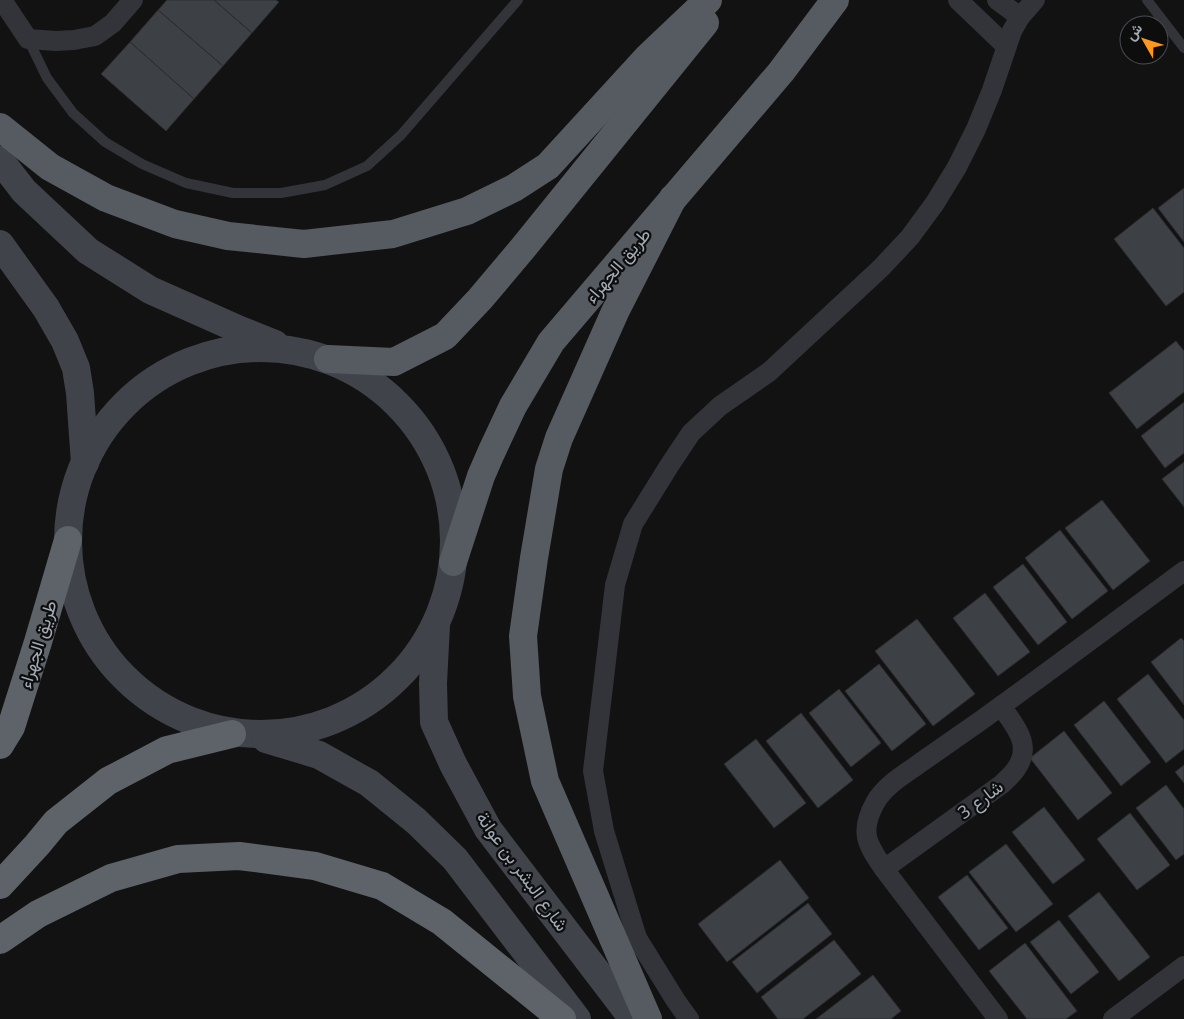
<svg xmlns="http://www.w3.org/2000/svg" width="1184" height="1019" font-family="'Noto Sans',Vazirmatn,sans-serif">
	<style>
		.building { fill: #3d4044; stroke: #2b2c30 }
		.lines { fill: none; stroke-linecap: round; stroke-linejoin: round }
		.service { stroke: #323439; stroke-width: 10 }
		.minor { stroke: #323439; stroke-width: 20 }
		.secondary { stroke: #404349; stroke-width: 28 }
		.trunk { stroke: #565a61; stroke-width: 28 }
		.motorway { stroke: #5e636a; stroke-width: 28 }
		.labels { text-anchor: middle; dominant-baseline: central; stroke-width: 4.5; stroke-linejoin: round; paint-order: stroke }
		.street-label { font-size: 18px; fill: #a2aab5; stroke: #0d0d0e }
	</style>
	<rect width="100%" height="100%" fill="#121213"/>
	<g class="building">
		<polygon points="167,0 214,0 252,33 223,66 158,10"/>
		<polygon points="214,0 276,0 279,2 252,33"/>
		<polygon points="158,10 223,66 194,99 130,42"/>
		<polygon points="130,42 194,99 166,131 101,74"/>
		<polygon points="1184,188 1184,242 1158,208"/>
		<polygon points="1153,208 1184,248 1184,292 1166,306 1114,239"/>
		<polygon points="1176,341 1184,351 1184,392 1137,429 1109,393"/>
		<polygon points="1184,402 1184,453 1165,468 1141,436"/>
		<polygon points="1184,462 1184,507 1162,479"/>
		<polygon points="1102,500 1150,561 1113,590 1065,528"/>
		<polygon points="1060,530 1108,591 1072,619 1025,558"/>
		<polygon points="1023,564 1067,622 1038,645 993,587"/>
		<polygon points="985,593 1030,652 998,676 953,618"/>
		<polygon points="917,619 975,694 933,726 875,651"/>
		<polygon points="1181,638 1184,641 1184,705 1151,662"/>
		<polygon points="879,664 926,724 892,751 845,691"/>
		<polygon points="1148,674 1184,720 1184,749 1166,763 1117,699"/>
		<polygon points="839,689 881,743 851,767 809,713"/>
		<polygon points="1104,701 1151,762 1121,786 1074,725"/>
		<polygon points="801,713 853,780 818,808 766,741"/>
		<polygon points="1064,731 1112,793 1078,820 1030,758"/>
		<polygon points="756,739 806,803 774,828 724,764"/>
		<polygon points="1184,765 1184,783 1175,772"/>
		<polygon points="1166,785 1184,809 1184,854 1176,860 1136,808"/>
		<polygon points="1044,807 1085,860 1053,884 1012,832"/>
		<polygon points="1130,813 1170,865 1137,890 1097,839"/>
		<polygon points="1006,844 1053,904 1016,932 969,872"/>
		<polygon points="780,860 809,898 727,962 698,924"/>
		<polygon points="967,875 1008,928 979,950 938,897"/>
		<polygon points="1099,892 1150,957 1119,981 1068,916"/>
		<polygon points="808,903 832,934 757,993 732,962"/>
		<polygon points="1059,920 1099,972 1071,994 1030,942"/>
		<polygon points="834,940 861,974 803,1019 778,1019 761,997"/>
		<polygon points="1025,943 1077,1011 1066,1019 1027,1019 989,971"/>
		<polygon points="873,975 901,1011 891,1019 816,1019"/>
	</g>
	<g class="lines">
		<g class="service">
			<polyline points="1147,0 1184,48"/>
			<polyline points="28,39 47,78 73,113 105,142 142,164 186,183 233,193 281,193 325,185 367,166 401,135 518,0"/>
		</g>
		<g class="minor">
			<polyline points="2,0 28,39 56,41 74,40 95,36 113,23 133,0"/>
			<polyline points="958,0 1006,46"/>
			<polyline points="997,0 1020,17"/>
			<path d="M884,869l118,-85c5,-5 10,-9 14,-15 17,-24 -1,-43 -15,-63"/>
			<polyline points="689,1019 676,1001 637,938 604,831 593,771 615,585 633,524 669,466 691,433 720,406 769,372 881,268 910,237 935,203 957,167 976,129 992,90 1012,31 1020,17 1035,0"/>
			<path d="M998,1019l-114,-150c-17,-25 -25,-37 -9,-66 10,-18 29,-28 45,-40 19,-13 37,-26 56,-39 70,-50 139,-102 208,-153"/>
			<polyline points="1113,1019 1184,966"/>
		</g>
		<g class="secondary">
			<polyline points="0,160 24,191 88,251 150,290 240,330 275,344"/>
			<polyline points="0,244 46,308 65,341 76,368 80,393 85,463"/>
			<circle cx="261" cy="541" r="193"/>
			<polyline points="436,625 433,683 434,722 453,764 488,829 633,1019"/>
			<polyline points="266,739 319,755 369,783 416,821 455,859 577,1019"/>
		</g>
		<g class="trunk">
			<polyline points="0,127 50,167 106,198 175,224 228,236 304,244 393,234 467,211 514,188 548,166 647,58 708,0"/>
			<polyline points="328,359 394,362 445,336 480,299 523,248 705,23"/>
			<polyline points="453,562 481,476 491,453 513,406 551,342 781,72 835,0"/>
			<polyline points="648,1019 545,781 527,696 523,636 534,558 549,469 559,438 615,312 673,198"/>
		</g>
		<g class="motorway">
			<polyline points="0,745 11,727 38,642 68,540"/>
			<polyline points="0,885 37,845 56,822 108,781 167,750 232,734"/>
			<polyline points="0,940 38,914 111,878 178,859 239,856 315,866 382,886 442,922 562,1019"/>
		</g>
	</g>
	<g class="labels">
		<g class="street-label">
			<text transform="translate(617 265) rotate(-50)">طريق الجهراء</text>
			<text transform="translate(37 644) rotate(-73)">طريق الجهراء</text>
			<text transform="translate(980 799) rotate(-37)">شارع 3</text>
			<text transform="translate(523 871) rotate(54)">شارع البشر بن عوانة</text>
		</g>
	</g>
	<g transform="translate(1144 40) rotate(309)"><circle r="24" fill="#0d0d0e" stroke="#494c51"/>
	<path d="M0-4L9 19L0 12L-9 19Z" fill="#ff971e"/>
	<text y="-8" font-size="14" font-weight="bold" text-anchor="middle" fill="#a2aab5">ش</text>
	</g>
</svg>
